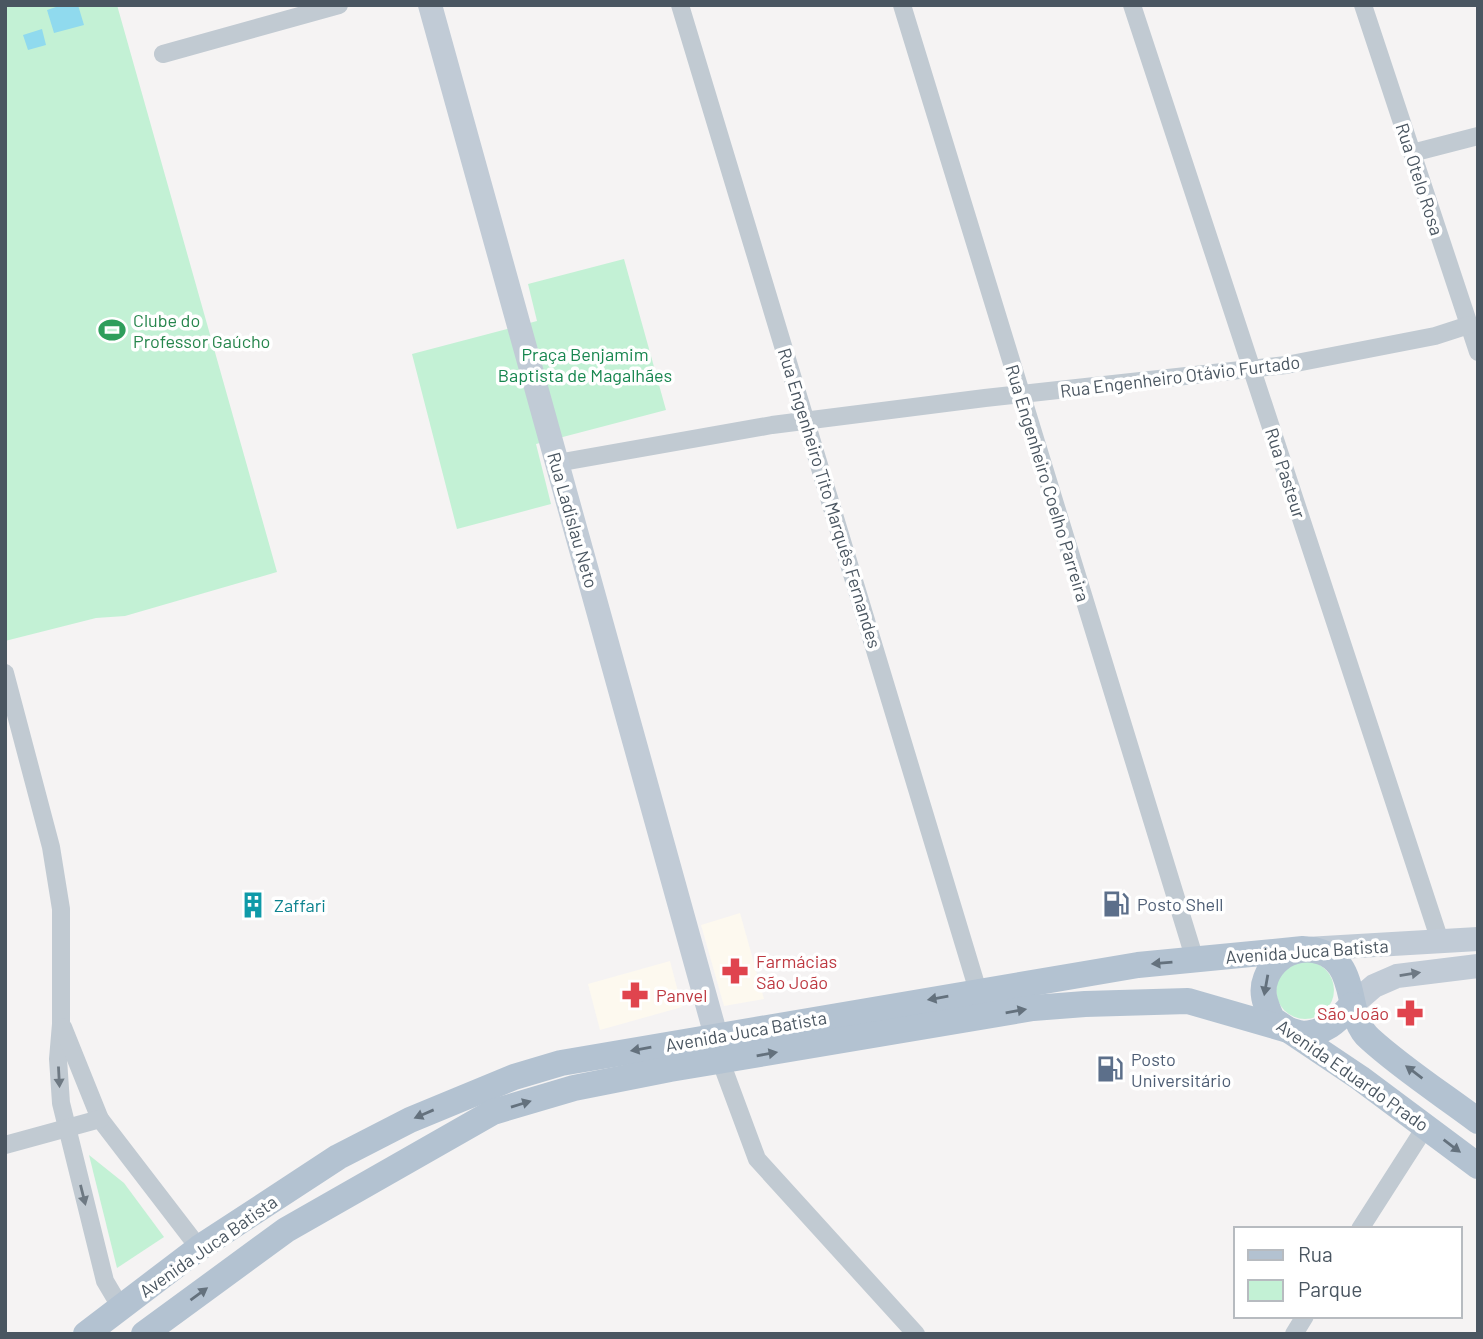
<svg xmlns="http://www.w3.org/2000/svg" width="1483" height="1339" font-family="Barlow,sans-serif">
	<style>
		.commercial { fill: #fdf9ef }
		.green { fill: #c3f1d5 }
		.water { fill: #90daee }
		.lines { fill: none; stroke-linecap: round; stroke-linejoin: round }
		.street { stroke: #c1cad2; stroke-width: 18 }
		.secondary { stroke: #c1cbd6; stroke-width: 24 }
		.primary { stroke: #b3c2d1; stroke-width: 26 }
		.oneway { fill: #64717d }
		.oneway2 { fill: #6e7984 }
		.oneway3 { fill: #6e7983 }
		.labels { text-anchor: middle; dominant-baseline: central; stroke-width: 7; stroke-linejoin: round; paint-order: stroke }
		.street-label { font-size: 18px; fill: #4a5661; stroke: #fff }
		.leisure-label { font-size: 18px; fill: #27864d; stroke: #fff; text-anchor: start }
		.park-label { font-size: 18px; fill: #17864f; stroke: #fff }
		.service-label { font-size: 18px; fill: #4e5e75; stroke: #fff; text-anchor: start }
		.culture-label { font-size: 18px; fill: #0d838f; stroke: #fff; text-anchor: start }
		.health-label { font-size: 18px; fill: #be3a42; stroke: #fff; text-anchor: start }
	</style>
	<rect width="100%" height="100%" fill="#f5f3f3"/>
	<g class="commercial">
		<polygon points="740,913 764,999 724,1006 701,925"/>
		<polygon points="670,961 682,1007 600,1030 588,984"/>
	</g>
	<g class="green">
		<polygon points="5,5 117,5 277,572 125,616 96,618 5,641"/>
		<polygon points="624,259 666,410 536,444 551,504 457,529 412,354 537,321 528,284"/>
		<circle cx="1305" cy="990" r="29"/>
		<polygon points="89,1155 124,1183 164,1237 117,1268"/>
	</g>
	<g class="water">
		<polygon points="62,5 78,5 84,25 54,33 47,10"/>
		<polygon points="42,29 46,45 28,50 23,35"/>
	</g>
	<g class="lines">
		<g class="street">
			<polyline points="680,5 978,991"/>
			<polyline points="902,5 1195,960"/>
			<polyline points="1132,5 1440,941"/>
			<polyline points="1363,5 1478,352"/>
			<polyline points="163,54 339,5"/>
			<polyline points="1412,153 1478,136"/>
			<polyline points="557,463 772,425 985,398 1286,365 1435,336 1469,325"/>
			<polyline points="5,673 51,847 61,909 61,1024 58,1059 61,1103 105,1281 121,1308"/>
			<polyline points="63,1027 100,1119 199,1248"/>
			<polyline points="721,1062 757,1159 916,1334"/>
			<polyline points="5,1145 100,1119"/>
			<polyline points="1360,1229 1426,1126"/>
			<polyline points="1294,1334 1305,1316"/>
		</g>
		<g class="secondary">
			<polyline points="430,5 716,1036"/>
			<polyline points="1307,949 1478,939"/>
			<polyline points="1352,1005 1374,986 1397,976 1478,966"/>
		</g>
		<g class="primary">
			<path d="M1478,1121c-36,-27 -75,-52 -108,-82 -21,-18 -15,-52 -30,-73 -20,-27 -63,-19 -74,12 -6,15 0,27 6,41l88,59 118,88"/>
			<polyline points="86,1334 199,1248 338,1157 410,1120 514,1077 561,1063 1138,965 1303,949"/>
			<path d="M144,1334l142,-104 207,-118 81,-24 96,-19 363,-61 52,-4 103,-3 114,33c24,-1 34,-12 50,-29"/>
		</g>
	</g>
	<defs><path id="oneway-solid" d="M-6-.8H1V-3.2L6.5 0L1 3.2V.8H-6Z" transform="scale(1.75)"/></defs>
	<g class="oneway">
		<use href="#oneway-solid" transform="translate(1162 963) rotate(175)"/>
		<use href="#oneway-solid" transform="translate(1266 985) rotate(100)"/>
		<use href="#oneway-solid" transform="translate(938 998) rotate(170)"/>
		<use href="#oneway-solid" transform="translate(1016 1011) rotate(-10)"/>
		<use href="#oneway-solid" transform="translate(641 1049) rotate(170)"/>
		<use href="#oneway-solid" transform="translate(767 1054) rotate(-10)"/>
		<use href="#oneway-solid" transform="translate(1414 1072) rotate(-143)"/>
		<use href="#oneway-solid" transform="translate(521 1104) rotate(-17)"/>
		<use href="#oneway-solid" transform="translate(424 1114) rotate(157)"/>
		<use href="#oneway-solid" transform="translate(1452 1146) rotate(37)"/>
		<use href="#oneway-solid" transform="translate(199 1294) rotate(-36)"/>
	</g>
	<use class="oneway2" href="#oneway-solid" transform="translate(1410 974) rotate(-9)"/>
	<g class="oneway3">
		<use href="#oneway-solid" transform="translate(59 1077) rotate(87)"/>
		<use href="#oneway-solid" transform="translate(83 1195) rotate(76)"/>
	</g>
	<defs>
		<g id="stadium-bare" transform="scale(2.1)"><path d="M0-5a6.5 5 0 1 0 0 10a6.5 5 0 1 0 0-10ZM-3.5-1.8h7v3.6h-7Z" fill="#2e9e5b" stroke="#fff" stroke-width="2.5" paint-order="stroke"/></g>
		<g id="fuel-bare" transform="scale(2.1)"><path d="M-5.5-6h7V0h2V4h1.3V-2.5L3-4.5l.8-.8L6-3V5H2.5V1h-1V6h-7ZM-4.2-4.7v3.2H.2V-4.7Z" fill="#5c6f8a" stroke="#fff" stroke-width="2.5" paint-order="stroke"/></g>
		<g id="building-bare" transform="scale(2.1)"><path d="M-4-6H4V6H1V3H-1V6H-4ZM-2.5-4.3h1.7v1.8h-1.7ZM.8-4.3h1.7v1.8H.8ZM-2.5-1h1.7V.8h-1.7ZM.8-1h1.7V.8H.8Z" fill="#0f9aa8" stroke="#fff" stroke-width="2.5" paint-order="stroke"/></g>
		<g id="pharmacy-bare" transform="scale(2.1)"><path d="M-2-6h4v4h4v4h-4v4h-4v-4h-4v-4h4Z" fill="#e0444e" stroke="#fff" stroke-width="2.5" paint-order="stroke"/></g>
	</defs>
	<g fill-rule="evenodd">
		<use href="#stadium-bare" x="112" y="330"/>
		<use href="#fuel-bare" x="1116" y="904"/>
		<use href="#building-bare" x="253" y="905"/>
		<use href="#pharmacy-bare" x="735" y="971"/>
		<use href="#pharmacy-bare" x="635" y="995"/>
		<use href="#pharmacy-bare" x="1410" y="1013"/>
		<use href="#fuel-bare" x="1110" y="1069"/>
	</g>
	<g class="labels">
		<g class="street-label">
			<text transform="translate(1420 179) rotate(72)">Rua Otelo Rosa</text>
			<text transform="translate(1180 376) rotate(-7)">Rua Engenheiro Otávio Furtado</text>
			<text transform="translate(1286 473) rotate(72)">Rua Pasteur</text>
			<text transform="translate(1048 483) rotate(73)">Rua Engenheiro Coelho Parreira</text>
			<text transform="translate(830 498) rotate(73)">Rua Engenheiro Tito Marquês Fernandes</text>
			<text transform="translate(573 520) rotate(74)">Rua Ladislau Neto</text>
			<text transform="translate(1307 951) rotate(-4)">Avenida Juca Batista</text>
			<text transform="translate(746 1031) rotate(-10)">Avenida Juca Batista</text>
			<text transform="translate(1353 1075) rotate(35)">Avenida Eduardo Prado</text>
			<text transform="translate(208 1246) rotate(-35)">Avenida Juca Batista</text>
		</g>
		<g class="leisure-label">
			<text x="133" y="320">Clube do<tspan x="133" dy="21">Professor Gaúcho</tspan></text>
		</g>
		<g class="park-label">
			<text x="585" y="354">Praça Benjamim<tspan x="585" dy="21">Baptista de Magalhães</tspan></text>
		</g>
		<g class="service-label">
			<text x="1137" y="904">Posto Shell</text>
			<text x="1131" y="1059">Posto<tspan x="1131" dy="21">Universitário</tspan></text>
		</g>
		<g class="culture-label">
			<text x="274" y="905">Zaffari</text>
		</g>
		<g class="health-label">
			<text x="756" y="961">Farmácias<tspan x="756" dy="21">São João</tspan></text>
			<text x="656" y="995">Panvel</text>
			<text x="1389" y="1013" text-anchor="end">São João</text>
		</g>
	</g>
	<rect width="1483" height="1339" fill="none" stroke="#4a5661" stroke-width="14"/>
	<rect x="1234" y="1227" width="228" height="91" fill="#ffffff" stroke="#b7bbc0" stroke-width="2"/>
	<rect x="1248" y="1250" width="35" height="10" fill="#b3c2d1" stroke="#b7bbc0" stroke-width="2"/>
	<text x="1298" y="1262" font-size="21" fill="#4a5661">Rua</text>
	<rect x="1248" y="1280" width="35" height="21" fill="#c3f1d5" stroke="#b7bbc0" stroke-width="2"/>
	<text x="1298" y="1297" font-size="21" fill="#4a5661">Parque</text>
</svg>
